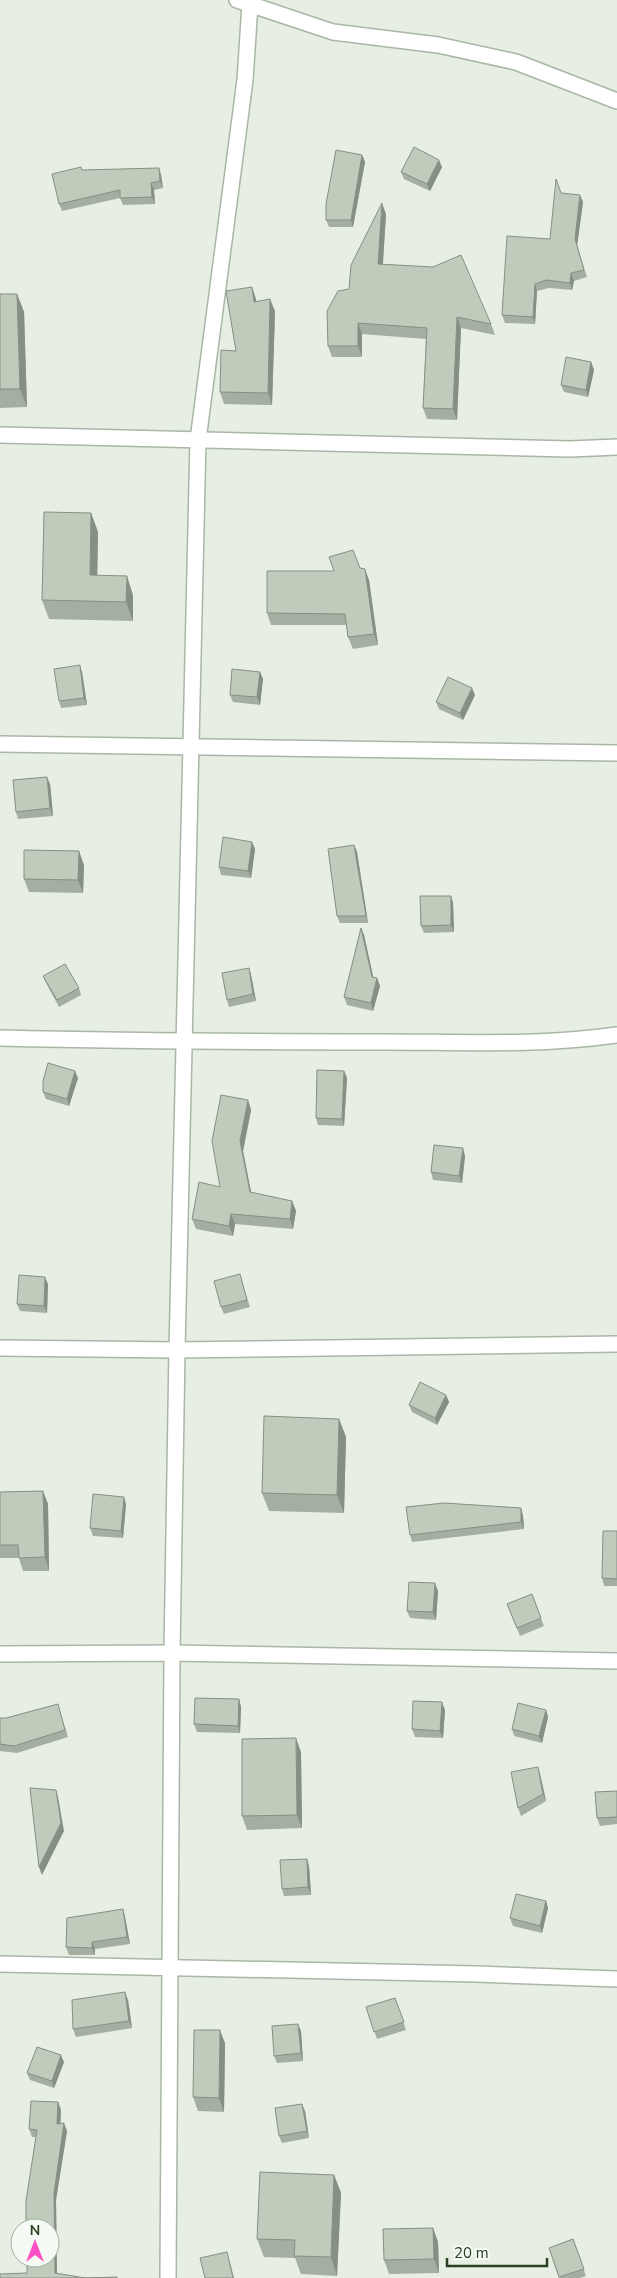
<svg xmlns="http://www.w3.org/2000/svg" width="617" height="2278" font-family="'Nunito Sans',sans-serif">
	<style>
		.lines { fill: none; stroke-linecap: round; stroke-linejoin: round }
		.street-casing { stroke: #a9b7a5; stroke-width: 18 }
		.street { stroke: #fff; stroke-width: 15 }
		.wall { fill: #a5afa1 }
		.shaded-wall { fill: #868f83 }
		.building { fill: #c0ccbb; stroke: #868f83 }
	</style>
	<rect width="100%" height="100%" fill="#e7eee3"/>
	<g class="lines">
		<g class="street-casing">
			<g id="street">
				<polyline points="237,0 333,32 438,45 516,62 617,101"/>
				<polyline points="0,435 570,449 617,447"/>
				<polyline points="0,744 617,753"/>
				<path d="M0,1038c129,3 257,4 386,4 77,0 155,4 231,-7"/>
				<polyline points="0,1348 177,1350 617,1344"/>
				<polyline points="0,1654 172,1653 617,1661"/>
				<polyline points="0,1964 476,1974 617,1979"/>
				<polyline points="168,2278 172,1653 177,1350 198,440 245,80 250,4"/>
			</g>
		</g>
		<use href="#street" class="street"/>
	</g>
	<g class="wall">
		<polygon points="362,155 365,162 353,227 329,227 326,220"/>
		<polygon points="442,167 430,191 404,179 401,172"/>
		<polygon points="159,168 161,175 163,188 154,190 155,204 123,205 120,198 62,211 59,204 82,170"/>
		<polygon points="561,193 583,202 577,246 587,277 574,281 572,290 549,288 537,291 535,324 505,323 502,315 550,239"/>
		<polygon points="386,214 383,264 491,324 495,335 461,328 457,420 427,419 423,408 426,339 362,334 362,357 332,357 328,346 349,289"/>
		<polygon points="252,287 256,301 275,311 272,405 224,404 220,392 236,351"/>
		<polygon points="0,294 17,294 24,312 27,407 0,408"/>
		<polygon points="591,362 594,370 588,397 564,392 561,385"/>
		<polygon points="91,513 98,532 97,575 133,595 133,621 49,619 42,600"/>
		<polygon points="360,568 369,580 378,645 353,649 348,637 347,625 271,625 267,613 334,571"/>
		<polygon points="82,672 87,705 61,708 59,701"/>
		<polygon points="260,672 263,679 260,705 233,702 230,695"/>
		<polygon points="475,695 463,720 439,709 436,702"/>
		<polygon points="50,784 53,816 18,819 16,812"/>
		<polygon points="252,842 255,849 251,878 221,875 219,867"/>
		<polygon points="354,845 357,852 368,923 340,923 337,916"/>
		<polygon points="84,865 83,893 29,892 24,879"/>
		<polygon points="451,896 453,903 454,932 424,933 421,926"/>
		<polygon points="361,928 364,935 373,977 377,978 380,986 373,1011 347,1005 344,997"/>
		<polygon points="249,968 251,975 256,1001 229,1007 227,1000"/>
		<polygon points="43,976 79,988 81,995 59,1007 46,983"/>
		<polygon points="344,1071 347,1078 344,1126 318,1125 316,1118"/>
		<polygon points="78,1078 69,1106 46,1099 43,1092"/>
		<polygon points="248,1100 251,1110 243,1151 251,1193 292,1201 296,1211 293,1229 235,1224 233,1236 196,1229 192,1219 220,1187"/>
		<polygon points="465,1156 462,1183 433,1180 431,1172"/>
		<polygon points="242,1282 250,1307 224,1314 221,1307"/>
		<polygon points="48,1284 47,1313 20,1311 17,1304"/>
		<polygon points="446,1395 449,1402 437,1425 412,1412 409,1405"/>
		<polygon points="339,1419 346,1437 344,1513 269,1511 262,1493"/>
		<polygon points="43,1491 48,1504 49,1571 23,1571 19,1558 0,1558 0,1492"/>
		<polygon points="126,1504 123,1538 93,1536 90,1528"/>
		<polygon points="521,1508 523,1516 524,1529 412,1542 410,1535"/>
		<polygon points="617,1531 617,1586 604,1586 602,1578"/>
		<polygon points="438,1591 436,1620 410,1618 407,1611"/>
		<polygon points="532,1594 544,1626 520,1636 507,1604"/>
		<polygon points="239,1699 241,1707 240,1733 197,1732 194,1724"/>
		<polygon points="445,1710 443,1738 415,1737 412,1729"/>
		<polygon points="546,1710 548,1717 542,1743 514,1736 512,1729"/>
		<polygon points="60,1711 68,1737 17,1753 0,1751 0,1718 6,1718"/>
		<polygon points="301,1752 302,1828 247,1830 242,1816"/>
		<polygon points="540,1774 546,1801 521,1816 518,1808"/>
		<polygon points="617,1791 617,1824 600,1826 597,1818"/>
		<polygon points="307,1859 309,1866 311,1895 284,1896 282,1889"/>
		<polygon points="546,1901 548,1908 542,1933 513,1926 510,1918"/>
		<polygon points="123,1909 125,1917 130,1944 95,1949 95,1955 69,1955 66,1947"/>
		<polygon points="395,1998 406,2030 377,2039 366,2007"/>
		<polygon points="128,2000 132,2028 76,2037 73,2029"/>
		<polygon points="301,2031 303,2061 277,2063 274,2056"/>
		<polygon points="225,2043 224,2112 198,2111 193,2097"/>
		<polygon points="64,2062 54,2088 30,2080 27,2073"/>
		<polygon points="58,2102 61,2110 60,2123 67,2131 56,2200 57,2273 85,2278 117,2278 0,2278 27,2273 36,2137 32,2137 29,2129"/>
		<polygon points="305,2111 309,2138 282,2143 279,2136"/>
		<polygon points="334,2175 341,2193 337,2276 301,2274 295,2258 264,2257 257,2239"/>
		<polygon points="433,2228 438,2242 439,2273 389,2274 384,2260"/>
		<polygon points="573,2239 586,2276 580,2278 559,2278 549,2248"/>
	</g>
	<g class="shaded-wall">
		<polygon points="362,155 365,162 353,227 351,220"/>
		<polygon points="439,160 442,167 430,191 427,184"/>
		<polygon points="159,168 161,175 163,188 160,181"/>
		<polygon points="151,183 154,190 155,204 152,197"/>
		<polygon points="580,195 583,202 577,246 587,277 575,239"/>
		<polygon points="382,203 386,214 382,275 378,264"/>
		<polygon points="571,273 574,281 572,290 570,283"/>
		<polygon points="535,284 537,291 535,324 533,317"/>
		<polygon points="252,287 256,299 258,314 254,302"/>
		<polygon points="17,294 24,312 27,407 20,389"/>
		<polygon points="270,299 275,311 272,405 268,393"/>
		<polygon points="457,317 461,328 457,420 453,409"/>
		<polygon points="358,323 362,334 362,357 358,346"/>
		<polygon points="591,362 594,370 588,397 586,390"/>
		<polygon points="91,513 98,532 97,594 90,575"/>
		<polygon points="365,569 369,580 378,645 374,634"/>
		<polygon points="127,576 133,595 133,621 126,602"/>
		<polygon points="80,665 82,672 87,705 84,698"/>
		<polygon points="260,672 263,679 260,705 257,697"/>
		<polygon points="472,688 475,695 463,720 460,713"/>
		<polygon points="47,777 50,784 53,816 50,808"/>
		<polygon points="252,842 255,849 251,878 248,871"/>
		<polygon points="354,845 357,852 368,923 366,916"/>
		<polygon points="79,851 84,865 83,893 78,880"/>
		<polygon points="451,896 453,903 454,932 451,925"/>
		<polygon points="361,928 364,935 375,985 372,977"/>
		<polygon points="249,968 251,975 256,1001 253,994"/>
		<polygon points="377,978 380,986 373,1011 371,1003"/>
		<polygon points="75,1071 78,1078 69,1106 67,1099"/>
		<polygon points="344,1071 347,1078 344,1126 342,1119"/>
		<polygon points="248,1100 251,1110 243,1151 253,1202 250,1192 240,1141"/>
		<polygon points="463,1148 465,1156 462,1183 459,1176"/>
		<polygon points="292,1201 296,1211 293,1229 290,1219"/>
		<polygon points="231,1214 235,1224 233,1236 229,1226"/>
		<polygon points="45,1277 48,1284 47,1313 44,1306"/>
		<polygon points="446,1395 449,1402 437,1425 435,1418"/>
		<polygon points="339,1419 346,1437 344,1513 337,1495"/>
		<polygon points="43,1491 48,1504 49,1571 45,1557"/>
		<polygon points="124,1497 126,1504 123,1538 121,1531"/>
		<polygon points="521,1508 523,1516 524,1529 521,1522"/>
		<polygon points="435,1583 438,1591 436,1620 433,1612"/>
		<polygon points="239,1699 241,1707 240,1733 238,1726"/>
		<polygon points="442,1702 445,1710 443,1738 440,1731"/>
		<polygon points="546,1710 548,1717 542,1743 539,1736"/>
		<polygon points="296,1738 301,1752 302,1828 297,1815"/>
		<polygon points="538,1767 540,1774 546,1801 543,1794"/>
		<polygon points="56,1790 58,1797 64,1831 42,1875 39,1867"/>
		<polygon points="307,1859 309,1866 311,1895 308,1887"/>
		<polygon points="546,1901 548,1908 542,1933 540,1926"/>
		<polygon points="123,1909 125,1917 130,1944 127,1937"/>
		<polygon points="92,1942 95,1949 95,1955 92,1948"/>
		<polygon points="125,1992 128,2000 132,2028 129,2021"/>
		<polygon points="298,2024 301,2031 303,2061 301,2053"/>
		<polygon points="220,2030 225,2043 224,2112 219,2098"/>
		<polygon points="61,2055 64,2062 54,2088 52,2081"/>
		<polygon points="58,2102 61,2110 60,2131 57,2124"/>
		<polygon points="302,2104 305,2111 309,2138 307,2131"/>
		<polygon points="64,2123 67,2131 56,2200 57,2278 55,2273 54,2193"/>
		<polygon points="334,2175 341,2193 337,2276 331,2257"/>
		<polygon points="433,2228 438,2242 439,2273 434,2259"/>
		<polygon points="227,2252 229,2259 234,2278 233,2278"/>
	</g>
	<g class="building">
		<polygon points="414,147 439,160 427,184 401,172"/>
		<polygon points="336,150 362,155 351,220 326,220 326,204"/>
		<polygon points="81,167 82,170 159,168 160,181 151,183 152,197 120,198 120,190 59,204 52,174"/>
		<polygon points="556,179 561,193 580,195 575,239 584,270 571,273 570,283 546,280 535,284 533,317 502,315 507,236 550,239"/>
		<polygon points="382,203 378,264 433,267 461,255 491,324 457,317 453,409 423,408 427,328 358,323 358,346 328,346 327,311 338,291 349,289 351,265"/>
		<polygon points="252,287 254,302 270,299 268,393 220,392 221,350 236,351 226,291"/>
		<polygon points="0,294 17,294 20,389 0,389"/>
		<polygon points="566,357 591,362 586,390 561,385"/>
		<polygon points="44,512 91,513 90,575 127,576 126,602 42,600"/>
		<polygon points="353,550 360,568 365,569 374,634 348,637 345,614 267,613 267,571 334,571 329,557"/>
		<polygon points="80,665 84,698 59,701 54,669"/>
		<polygon points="232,669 260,672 257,697 230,695"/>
		<polygon points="448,677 472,688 460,713 436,702"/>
		<polygon points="47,777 50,808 16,812 13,780"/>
		<polygon points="223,837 252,842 248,871 219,867"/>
		<polygon points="354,845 366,916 337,916 328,849"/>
		<polygon points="24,850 79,851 78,880 24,879"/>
		<polygon points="420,896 451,896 451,925 421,926"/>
		<polygon points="361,928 372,977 377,978 371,1003 344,997"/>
		<polygon points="65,964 79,988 57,1000 43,976"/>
		<polygon points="249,968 253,994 227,1000 222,973"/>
		<polygon points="48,1063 75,1071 67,1099 43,1092 43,1081"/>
		<polygon points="317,1070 344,1071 342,1119 316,1118"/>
		<polygon points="221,1095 248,1100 240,1141 250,1192 292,1201 290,1219 231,1214 229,1226 192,1219 199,1182 220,1187 212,1141"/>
		<polygon points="434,1145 463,1148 459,1176 431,1172"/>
		<polygon points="240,1274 247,1300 221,1307 214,1281"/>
		<polygon points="19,1275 45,1277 44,1306 17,1304"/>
		<polygon points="420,1382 446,1395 435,1418 409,1405"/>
		<polygon points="264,1416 339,1419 337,1495 262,1493"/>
		<polygon points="43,1491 45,1557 19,1558 18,1545 0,1545 0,1492"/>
		<polygon points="93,1494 124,1497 121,1531 90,1528"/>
		<polygon points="444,1503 521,1508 521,1522 410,1535 406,1507"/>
		<polygon points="603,1531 617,1531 617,1579 602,1578"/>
		<polygon points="409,1582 435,1583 433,1612 407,1611"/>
		<polygon points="532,1594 541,1618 517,1628 507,1604"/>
		<polygon points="195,1698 239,1699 238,1726 194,1724"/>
		<polygon points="413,1701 442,1702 440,1731 412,1729"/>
		<polygon points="518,1703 546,1710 539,1736 512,1729"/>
		<polygon points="58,1704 65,1730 14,1746 0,1744 0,1718 6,1718"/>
		<polygon points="296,1738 297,1815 242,1816 242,1739"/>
		<polygon points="538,1767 543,1794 518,1808 511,1772"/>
		<polygon points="30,1788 56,1790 61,1823 39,1867"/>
		<polygon points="617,1791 617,1817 597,1818 595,1792"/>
		<polygon points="307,1859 308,1887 282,1889 280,1860"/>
		<polygon points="516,1894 546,1901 540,1926 510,1918"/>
		<polygon points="123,1909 127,1937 92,1942 92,1948 66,1947 67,1918"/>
		<polygon points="125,1992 129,2021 73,2029 72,2000"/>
		<polygon points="395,1998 404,2022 374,2032 366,2007"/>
		<polygon points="298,2024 301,2053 274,2056 272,2026"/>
		<polygon points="194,2030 220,2030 219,2098 193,2097"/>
		<polygon points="37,2047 61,2055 52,2081 27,2073"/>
		<polygon points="31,2101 58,2102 57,2124 64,2123 54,2193 55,2273 85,2278 117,2277 117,2278 0,2278 0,2274 27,2273 27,2258 50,2258 50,2228 26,2228 26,2201 37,2130 29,2129"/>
		<polygon points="302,2104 307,2131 279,2136 275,2108"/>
		<polygon points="260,2172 334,2175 331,2257 294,2256 295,2240 257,2239"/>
		<polygon points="433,2228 434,2259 384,2260 383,2229"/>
		<polygon points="573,2239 584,2269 559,2277 549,2248"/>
		<polygon points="227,2252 233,2278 205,2278 200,2258"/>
	</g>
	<g transform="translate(35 2243)"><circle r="24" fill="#f6faf4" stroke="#a3b09f"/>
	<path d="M0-4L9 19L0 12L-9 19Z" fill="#fe50c3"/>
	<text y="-8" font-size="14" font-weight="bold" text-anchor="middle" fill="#264120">N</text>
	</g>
	<path d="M447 2258v8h100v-8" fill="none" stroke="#264120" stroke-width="2.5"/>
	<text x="454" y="2258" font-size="15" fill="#264120" stroke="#f6faf4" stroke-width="4" paint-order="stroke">20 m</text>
</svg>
